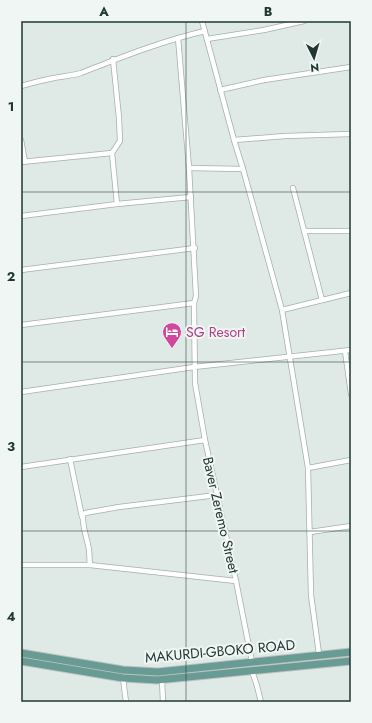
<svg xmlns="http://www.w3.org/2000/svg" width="372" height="723" font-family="Jost,sans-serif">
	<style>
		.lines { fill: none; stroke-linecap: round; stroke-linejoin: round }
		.street-casing { stroke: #a3b0ad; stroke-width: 6 }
		.primary-casing { stroke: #bdc3c2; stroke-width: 9 }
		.street { stroke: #fff; stroke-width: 4.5 }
		.primary { stroke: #679b93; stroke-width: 7 }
		.grid { fill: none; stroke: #223734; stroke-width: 1; stroke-opacity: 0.55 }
		.labels { text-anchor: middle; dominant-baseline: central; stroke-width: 4; stroke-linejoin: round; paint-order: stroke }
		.hotel-label { font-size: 14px; fill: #b23c85; stroke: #eff6f3; text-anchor: start }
		.street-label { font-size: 14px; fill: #223734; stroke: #eff6f3 }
		.neatline { fill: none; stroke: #223734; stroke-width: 1.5 }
		.grid-label { font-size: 13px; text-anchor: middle; font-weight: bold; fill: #223734 }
	</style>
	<rect width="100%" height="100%" fill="#dfe9e6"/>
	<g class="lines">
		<g class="street-casing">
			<g id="street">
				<polyline points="202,21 234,140 243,169 282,310 308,468 311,595 319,654"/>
				<polyline points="178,38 189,168 196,296 194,303 195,383 205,440 236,581 252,662"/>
				<polyline points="207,39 264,30 304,21"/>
				<polyline points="113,59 119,118 120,141 112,153 117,204"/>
				<path d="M21,86c11,-3 22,-6 33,-8 8,-2 18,-2 27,-5 41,-16 81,-32 124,-42"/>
				<polyline points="220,90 264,80 351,67"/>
				<polyline points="21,140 25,162"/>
				<polyline points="234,140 285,136 351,134"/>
				<polyline points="21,162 112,153"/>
				<polyline points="189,168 243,169"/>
				<polyline points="293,188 322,300"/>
				<polyline points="21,216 117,204 191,197"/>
				<polyline points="304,231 351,231"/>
				<polyline points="21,270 195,248"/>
				<polyline points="282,310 351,293"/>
				<polyline points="21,325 194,303"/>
				<polyline points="345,351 351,394"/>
				<polyline points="21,392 194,367 351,350"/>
				<polyline points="70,459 82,517"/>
				<polyline points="21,467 205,440"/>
				<polyline points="308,468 351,460"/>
				<polyline points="310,532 351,526"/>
				<polyline points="21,565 90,565 236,581"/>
				<path d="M90,565c-1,-7 0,-14 -2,-20 -2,-10 -6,-20 -5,-30l2,-2 34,-6 98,-12"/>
				<polyline points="252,671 257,686 261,702"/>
				<polyline points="123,678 126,702"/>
				<polyline points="162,680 163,702"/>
			</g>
		</g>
		<g class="primary-casing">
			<g id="primary">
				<polyline points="21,653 123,670 158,672 351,652"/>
				<polyline points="21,661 123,678 157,680 351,661"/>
			</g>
		</g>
		<use href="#street" class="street"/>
		<use href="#primary" class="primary"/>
	</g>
	<path class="grid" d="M186,21v681M21,192h330M21,362h330M21,531h330"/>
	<defs>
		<g id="hotel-pin" transform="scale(1)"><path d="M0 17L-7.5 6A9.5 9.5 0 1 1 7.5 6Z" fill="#d1479c" stroke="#eff6f3"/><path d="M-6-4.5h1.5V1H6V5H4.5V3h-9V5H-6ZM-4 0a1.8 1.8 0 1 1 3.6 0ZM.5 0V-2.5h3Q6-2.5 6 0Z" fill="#fff"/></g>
	</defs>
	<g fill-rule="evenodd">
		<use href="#hotel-pin" x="172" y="332"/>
	</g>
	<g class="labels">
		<g class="hotel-label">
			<text x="186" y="332">SG Resort</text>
		</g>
		<g class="street-label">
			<text transform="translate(221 515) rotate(77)">Baver Zeremo Street</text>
			<text transform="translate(220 651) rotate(-5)">MAKURDI-GBOKO ROAD</text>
		</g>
	</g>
	<rect width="372" height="723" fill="none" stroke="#eff6f3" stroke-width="44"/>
	<g transform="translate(314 58) rotate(175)" stroke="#eff6f3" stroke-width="3" paint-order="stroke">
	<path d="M0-3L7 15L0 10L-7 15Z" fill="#223734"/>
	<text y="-6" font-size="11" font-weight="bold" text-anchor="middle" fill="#223734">N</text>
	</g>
	<rect x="22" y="22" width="328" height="679" class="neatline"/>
	<g class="grid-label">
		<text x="104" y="16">A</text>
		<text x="268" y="16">B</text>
		<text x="11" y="111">1</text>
		<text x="11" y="281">2</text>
		<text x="11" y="451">3</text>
		<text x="11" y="621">4</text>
	</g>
</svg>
